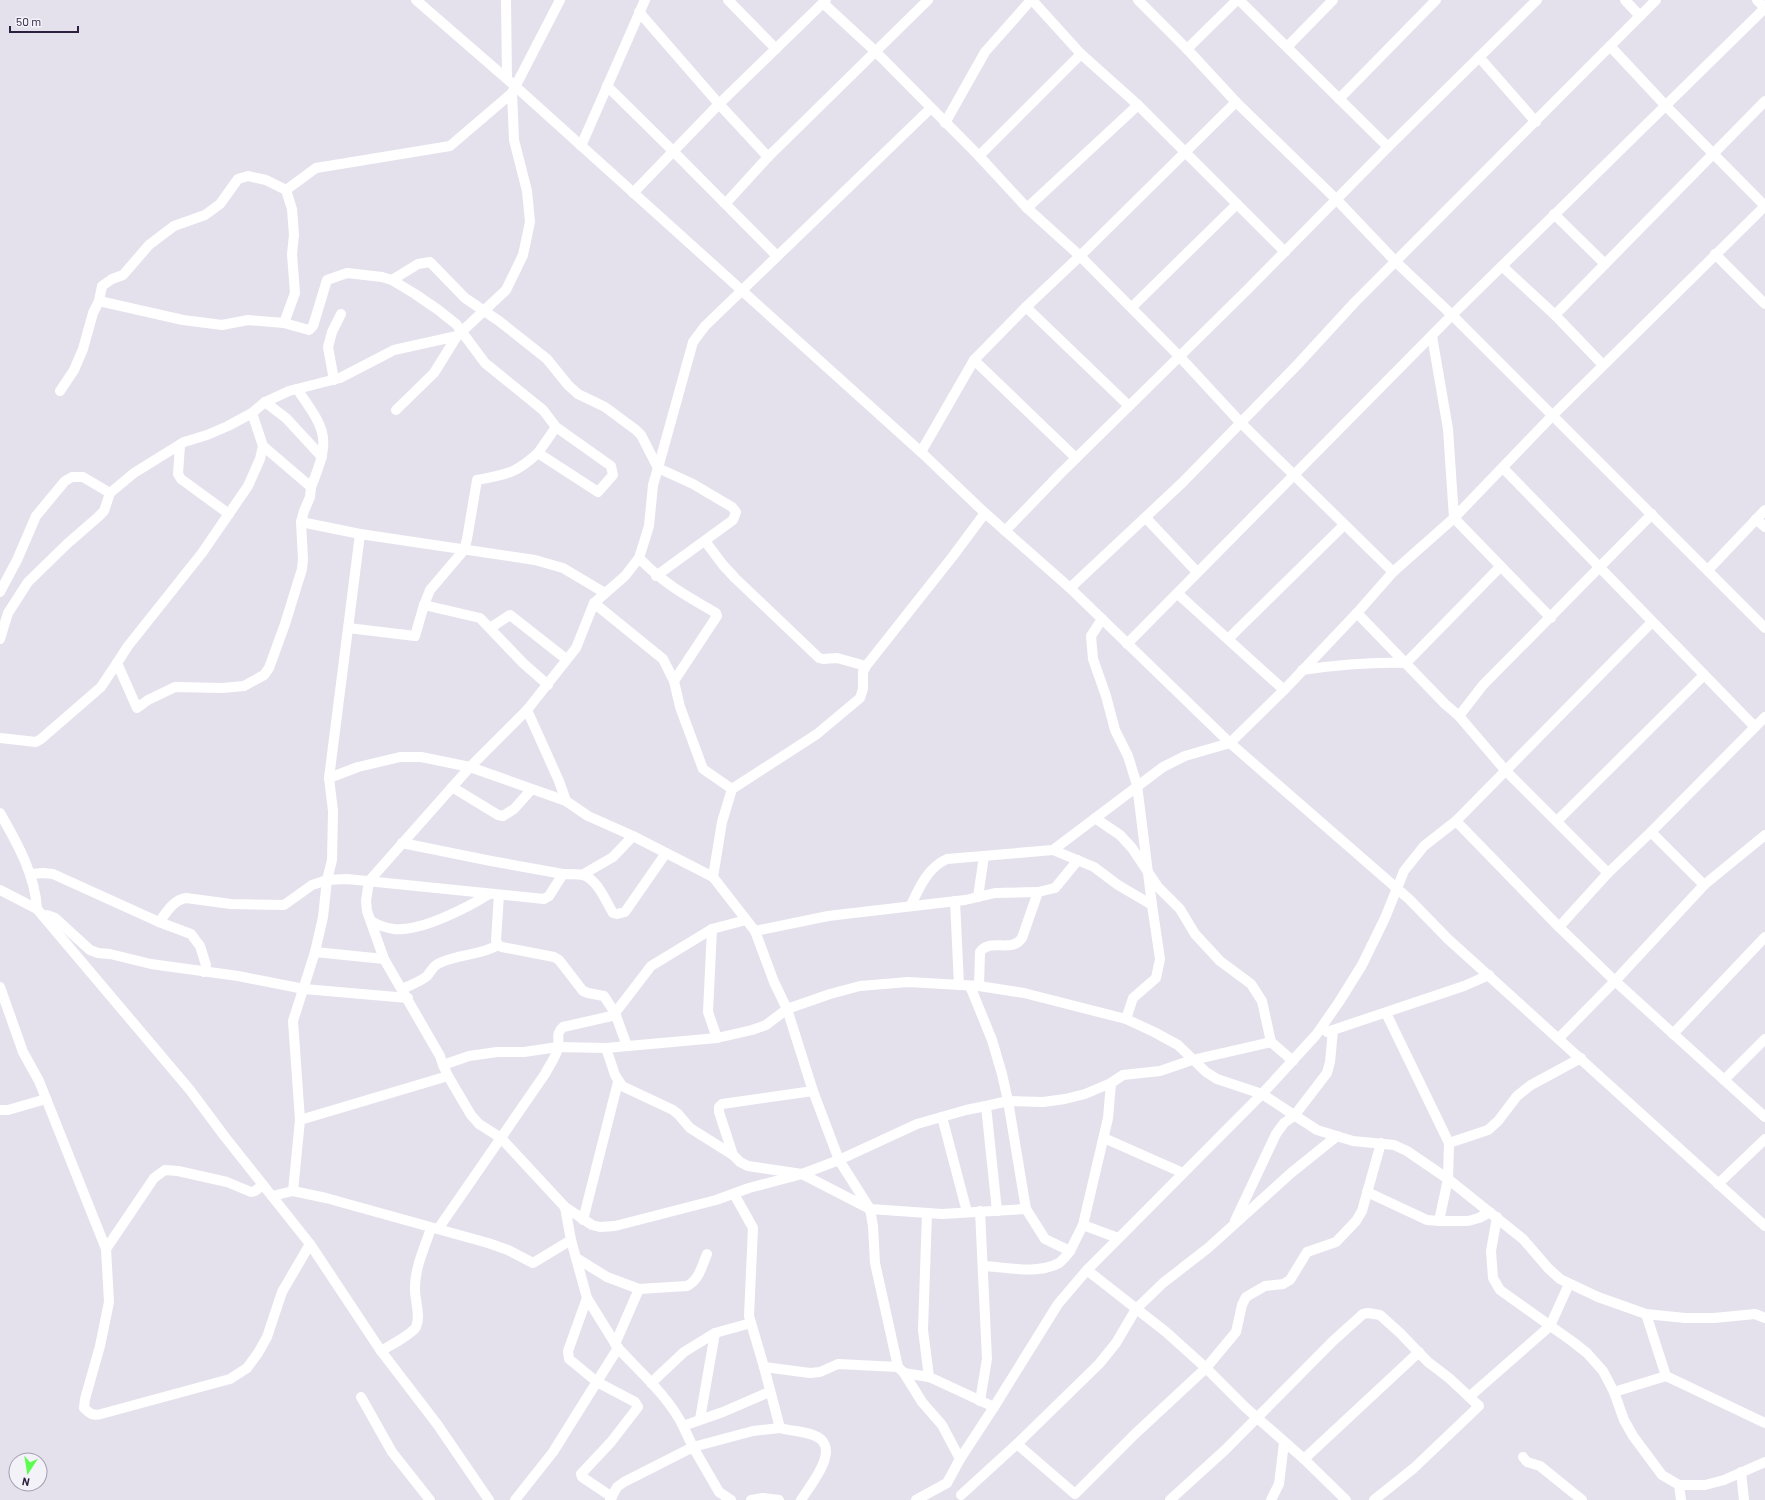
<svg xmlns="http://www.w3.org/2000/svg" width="1765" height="1500" font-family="Barlow,sans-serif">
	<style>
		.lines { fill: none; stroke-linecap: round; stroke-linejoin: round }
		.minor { stroke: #fff; stroke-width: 10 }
	</style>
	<rect width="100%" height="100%" fill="#e4e1ed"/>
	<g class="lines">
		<g class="minor">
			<polyline points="416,0 515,86 921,452 985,513 1070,588 1230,743 1409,899 1448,939 1765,1226"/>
			<polyline points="506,0 507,78"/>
			<polyline points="728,0 776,49"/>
			<polyline points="1032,0 1081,54 1138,105 1285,252"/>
			<polyline points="1138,0 1187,49 1236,102 1337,200 1396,262 1452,315 1765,628"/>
			<polyline points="1239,0 1388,147"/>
			<polyline points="1625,0 1640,16"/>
			<polyline points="823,3 875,51 979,156 1027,208 1080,256 1180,357 1241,423 1393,572"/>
			<polyline points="639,12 719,104 768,157"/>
			<polyline points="1610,46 1666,106 1765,206"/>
			<polyline points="1287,47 1333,0"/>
			<polyline points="1187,49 1237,0"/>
			<polyline points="1479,57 1536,122"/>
			<polyline points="607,86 673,151 777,256"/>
			<polyline points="1339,99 1436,0"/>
			<polyline points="945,123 985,52 1031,0"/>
			<polyline points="581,146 645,0"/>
			<polyline points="979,156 1081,54"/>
			<polyline points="286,190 316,168 450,146 512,93 560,0"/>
			<polyline points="633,193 719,104 826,0"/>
			<polyline points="726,203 768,157 928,0"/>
			<polyline points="1027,208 1138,105"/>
			<polyline points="1554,214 1605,264"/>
			<polyline points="1715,254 1765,304"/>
			<polyline points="1502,266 1555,315 1603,365"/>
			<polyline points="392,280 418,264 430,262 465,298 499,321 547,359 568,385 578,394 605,407 636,430 641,435 658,468 653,485 649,526 639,558 625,576 594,603 576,648 527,710 470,767 369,881 366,901 367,911 384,959 440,1056 443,1065"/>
			<polyline points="99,301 183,320 222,325 248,320 284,323 309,330 313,326 327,280 347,273 382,277 392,280 415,294 437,309 456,324 485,363 543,410 556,427 611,466 613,475 598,492 538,453 556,427"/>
			<polyline points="1026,307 1129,406"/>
			<polyline points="1132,307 1237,204"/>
			<polyline points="1555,315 1765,101"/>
			<polyline points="1432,336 1448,429 1454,518 1551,618"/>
			<polyline points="974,360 1076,458"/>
			<polyline points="334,380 328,347 332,332 341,314"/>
			<path d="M297,389c30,43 34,49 14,98"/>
			<polyline points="60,391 74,370 83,349 93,313 99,301 102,286 112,279 123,275 149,245 174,226 205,215 220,204 238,179 248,176 266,180 286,190 292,209 294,235 292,254 295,293 284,323"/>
			<polyline points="265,402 286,418 322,457"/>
			<polyline points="396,410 434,373 457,336"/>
			<polyline points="252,413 263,446 260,459 248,486 202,553 128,646 117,663 137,708 148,700 175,687 222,688 244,686 264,675 269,668 285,624 302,569 303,559 301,522 304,511 310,497 311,487 263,446"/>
			<polyline points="180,445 178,474 181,479 229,514"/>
			<polyline points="921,452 974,360 1026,307 1080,256 1236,102"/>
			<polyline points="1503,468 1755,727"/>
			<polyline points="1146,518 1197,572"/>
			<polyline points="1756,519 1765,527"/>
			<polyline points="301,522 360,534 535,560 563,568 605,593"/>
			<polyline points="1005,531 1060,474 1247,290 1388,147 1537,0"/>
			<polyline points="360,534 329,778 358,767 400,757 421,757 470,767 566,801 588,816 633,836 713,877 755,931 774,982 787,1009 813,1091 839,1160 870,1209 873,1226 875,1263 898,1367 904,1373 922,1402 942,1425 960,1459"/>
			<polyline points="705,541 723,565 735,578 819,658 823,659 837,658 866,666"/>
			<path d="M639,558c24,25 47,38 77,55l1,3 -43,65 6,26 23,62 29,20 -10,33 -9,55"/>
			<polyline points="1708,570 1765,510"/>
			<polyline points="656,576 733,520 736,512 732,507 693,484 658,468 693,342 705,326 931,108"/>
			<polyline points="1070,588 1183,482 1298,364 1355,302 1656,0"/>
			<polyline points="0,592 17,560 36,516 65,481 72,477 83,477 110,493"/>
			<polyline points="1178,594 1284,690"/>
			<polyline points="594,603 663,659 674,681"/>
			<polyline points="424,605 480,618 523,663 548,685"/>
			<polyline points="1357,613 1445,704 1459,716 1505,770 1608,873"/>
			<polyline points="1102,619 1091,636 1093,659 1106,696 1115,730 1128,756 1137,785 1152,905 1160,959 1156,978 1133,998 1126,1019"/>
			<path d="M348,628l67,8 9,-31 6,-15 34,-40 3,-11 10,-59c30,-6 38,-6 61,-27"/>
			<polyline points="490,628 510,615 566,659"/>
			<polyline points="0,639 8,613 28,582 67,544 98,517 104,511 110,493 134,473 184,442 207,435 228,426 252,413 265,402 289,391 340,378 394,350 457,336 506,290 523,255 530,222 527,191 514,140 512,93"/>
			<polyline points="1228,639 1344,525"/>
			<polyline points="1127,644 1452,315 1765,8 1757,0"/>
			<path d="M1302,670c35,-5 69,-8 104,-7l94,-96"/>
			<polyline points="527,710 559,781 566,801"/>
			<polyline points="1459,716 1483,685 1652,514"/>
			<polyline points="0,738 36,742 41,739 101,687 117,663"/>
			<polyline points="452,787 498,815 503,816 514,809 531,790"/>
			<polyline points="732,789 817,734 860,698 863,689 863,672 866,666 953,556 985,513"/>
			<path d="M0,813c17,30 35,61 37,96"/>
			<polyline points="1095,818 1120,835 1132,848 1158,887 1180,909 1195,934 1220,961 1251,984 1262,1001 1271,1042 1293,1061"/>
			<polyline points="1456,821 1559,927 1615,981 1765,1117"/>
			<polyline points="1557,821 1704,675"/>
			<polyline points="1651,832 1704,885"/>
			<polyline points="402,843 491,861 563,874"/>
			<polyline points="1053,850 1094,867 1118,885 1152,905"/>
			<polyline points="31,874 43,873 53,874 159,922 191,934 200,946 206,965 204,972"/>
			<polyline points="582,875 613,857 633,836"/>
			<polyline points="0,890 37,909 190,1090 225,1137 310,1244 381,1351 437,1424 489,1500"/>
			<polyline points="499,895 496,940 498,945 502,947 554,957 559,960 583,991 588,993 604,996 615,1013"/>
			<polyline points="978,897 984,856"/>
			<polyline points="955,901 959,985"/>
			<path d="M911,905c8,-17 17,-38 36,-46l106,-9 110,-83 22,-11 45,-13 54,-53 73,-77 36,-41 61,-54 98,-102 213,-210"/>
			<polyline points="47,915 55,918 90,950 98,953 110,954 151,964 238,976 304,989 408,998"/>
			<path d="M371,921c7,4 14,7 23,8 26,3 73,-21 95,-35"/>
			<path d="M159,922c8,-10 14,-22 27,-24l45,6 53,1 28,-20 15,-5 20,-1 197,20 5,-3 14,-22c6,0 14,0 20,1 15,5 22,25 30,38l4,1 8,-2 41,-59"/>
			<polyline points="1559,927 1608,873 1651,832 1765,717"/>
			<polyline points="712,929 708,1012 717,1038"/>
			<polyline points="755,931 828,916 965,900 995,893 1038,892 1055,888 1078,860"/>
			<polyline points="315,952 384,959"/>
			<polyline points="970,986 992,1040 1002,1074 1008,1101 1026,1209 1045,1239 1070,1251 1083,1225 1108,1118 1111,1083"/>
			<path d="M979,986l1,-34c10,-15 31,2 42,-14l16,-46"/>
			<path d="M0,987l23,65 16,29 67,168 3,53 -9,44 -15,53 -1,9c6,6 9,8 17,6l129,-35 17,-11 11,-15 9,-16 15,-45 28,-48"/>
			<path d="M402,989c8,-4 18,-7 25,-13 6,-7 6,-11 15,-14 18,-8 40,-7 56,-17"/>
			<polyline points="1386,1013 1449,1143 1448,1179 1439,1221"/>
			<polyline points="1327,1032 1464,986 1489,975"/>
			<polyline points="1673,1034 1765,937"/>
			<polyline points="1559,1038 1615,981 1704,885 1765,835"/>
			<polyline points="627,1046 615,1013 651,966 712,929 746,920"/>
			<polyline points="606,1048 615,1075 622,1086 673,1110 678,1114 690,1128 733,1155"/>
			<polyline points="448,1076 471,1115 479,1124 501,1138 565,1207 592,1225 600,1227 615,1226 716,1200 749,1188 802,1174 839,1160 917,1124 966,1110 986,1106"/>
			<polyline points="1724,1080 1765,1039"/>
			<polyline points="813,1091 722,1104 719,1107 719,1112 733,1155 740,1162 748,1166 802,1174 870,1209 942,1214 1026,1209"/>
			<polyline points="0,1110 8,1110 46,1099"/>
			<polyline points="942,1117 967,1212"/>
			<polyline points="300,1120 293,1021 315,952 323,917 327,880 332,860 333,811 329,778"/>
			<polyline points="1104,1138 1183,1173"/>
			<polyline points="1449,1143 1488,1130 1498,1121 1517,1096 1531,1085 1581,1058"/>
			<polyline points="1718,1184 1765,1139"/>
			<polyline points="293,1191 326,1198 488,1243 508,1250 533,1263 571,1240"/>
			<polyline points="1367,1192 1427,1220 1439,1221 1468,1221 1479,1218 1490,1212"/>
			<polyline points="734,1194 753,1228 749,1316 764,1367 780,1428 753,1431 693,1447 683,1426 723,1412 769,1392"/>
			<polyline points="272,1196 293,1191 300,1120 448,1076 443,1065 469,1056 497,1052 524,1052 558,1047 606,1048 717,1038 752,1030 766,1025 787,1009 830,994 860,986 908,982 979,986 1024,993 1126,1019 1154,1032 1178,1045 1206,1072 1217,1079 1262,1094 1317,1130 1353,1141 1394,1145 1407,1151 1448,1179 1523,1239 1548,1268 1560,1279 1598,1297 1646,1314 1685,1318 1714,1318 1755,1314 1765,1318"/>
			<polyline points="980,1211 987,1359 980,1401"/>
			<polyline points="997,1211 986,1106 1008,1101 1043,1102 1065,1099 1085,1094 1111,1083 1123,1075 1160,1071 1192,1060 1271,1042"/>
			<polyline points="927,1213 923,1330 929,1377"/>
			<polyline points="1497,1217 1491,1251 1493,1278 1500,1290 1573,1342 1587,1353 1603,1371 1614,1392 1624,1420 1633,1436 1662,1475 1679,1485 1705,1485 1724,1480 1765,1462"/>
			<polyline points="583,1220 618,1082"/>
			<polyline points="1235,1221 1276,1134 1284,1123 1294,1116 1327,1073 1330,1062 1333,1030"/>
			<polyline points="1083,1225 1118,1238"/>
			<path d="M438,1229l107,-155c4,-8 11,-17 13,-26 2,-9 -3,-14 5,-21l53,-12"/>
			<polyline points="106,1249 154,1178 165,1170 178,1171 227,1182 251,1192 255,1191 263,1185"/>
			<path d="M578,1259l29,18 32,12 48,-3c12,-6 15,-20 20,-32"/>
			<path d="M983,1266c24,1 54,9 76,-3 4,-3 8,-8 11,-12"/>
			<polyline points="1087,1270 1166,1332 1206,1368 1245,1407 1304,1459 1346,1500"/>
			<polyline points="587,1298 568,1351 569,1359 597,1382 635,1402 638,1407 611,1442 581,1474 582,1477 612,1497"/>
			<polyline points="1646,1314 1666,1376 1765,1423"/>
			<polyline points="615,1344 639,1289"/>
			<path d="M618,1348c22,24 50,48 65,78"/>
			<path d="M381,1351c8,-5 30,-16 35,-24 5,-11 -1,-26 -1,-37 -1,-21 10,-43 16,-62"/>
			<polyline points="764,1367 810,1373 820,1372 838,1364 898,1367"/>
			<polyline points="904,1373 929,1377 938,1381 994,1407"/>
			<polyline points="651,1383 684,1352 715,1333 751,1323"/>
			<polyline points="1614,1392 1666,1376"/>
			<polyline points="361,1397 392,1452 430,1500"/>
			<polyline points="1469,1397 1550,1326 1569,1284"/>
			<polyline points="700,1419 715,1333"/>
			<path d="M780,1428c10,3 23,3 33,7 31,11 -2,49 -12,65"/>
			<polyline points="1017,1444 1075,1494 1135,1434 1206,1368 1236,1332 1242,1305 1246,1297 1265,1286 1283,1284 1290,1280 1307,1252 1336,1242 1356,1221 1362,1211 1381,1143"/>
			<polyline points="1523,1457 1527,1462 1540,1466 1582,1500"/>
			<polyline points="1304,1459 1419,1352"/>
			<polyline points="1741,1472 1744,1500"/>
			<polyline points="1679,1485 1681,1500"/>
			<polyline points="961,1495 1017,1444 1099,1364 1116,1343 1136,1309 1163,1283 1208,1248 1291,1173 1337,1136"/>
			<polyline points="515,1500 553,1452 618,1348 587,1298 571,1240 565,1207"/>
			<polyline points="610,1500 617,1487 624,1482 693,1447 719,1492 731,1500"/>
			<polyline points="751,1500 763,1498 779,1500"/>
			<polyline points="916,1500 947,1483 960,1459 994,1407 1058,1304 1087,1270 1262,1094 1316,1035 1339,1002 1362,965 1385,918 1404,871 1424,846 1456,821 1652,622"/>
			<polyline points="1170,1500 1225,1450 1333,1341 1363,1314 1368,1313 1380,1315 1400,1333 1428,1362 1449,1378 1479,1406 1414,1468 1374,1500"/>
			<polyline points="1271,1500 1279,1484 1284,1443"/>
		</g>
	</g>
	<g transform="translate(28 1472) rotate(192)"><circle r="19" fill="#f4f2f9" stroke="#a49eaf"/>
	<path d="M0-3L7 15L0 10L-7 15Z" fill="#5cfc51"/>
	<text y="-6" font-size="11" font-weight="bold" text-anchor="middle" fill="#2d203f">N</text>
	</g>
	<path d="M10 26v6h68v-6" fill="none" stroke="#2d203f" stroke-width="2"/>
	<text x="16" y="26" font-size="12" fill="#2d203f" stroke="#f4f2f9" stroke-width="3" paint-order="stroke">50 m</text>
</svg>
